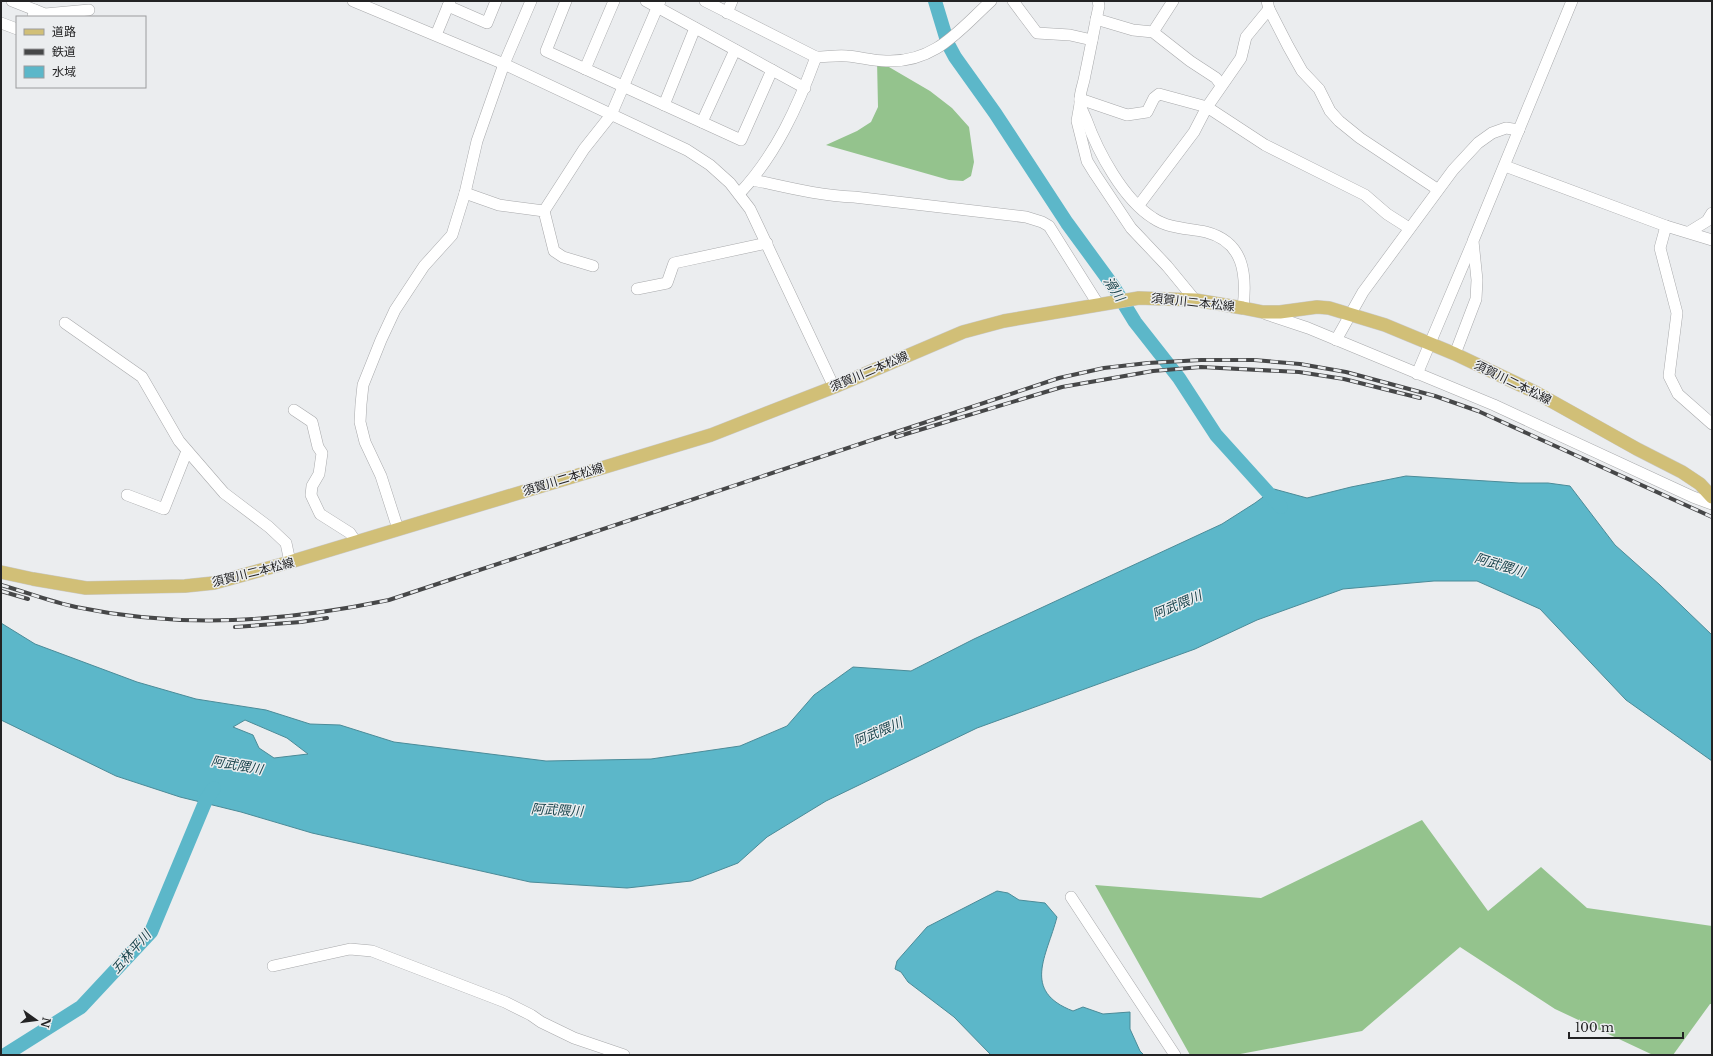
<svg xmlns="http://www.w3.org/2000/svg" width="1713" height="1056" font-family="'Libre Baskerville','Noto Sans JP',serif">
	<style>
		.forest { fill: #94c38d }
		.water { fill: #5cb7c9; stroke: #4b8b98; fill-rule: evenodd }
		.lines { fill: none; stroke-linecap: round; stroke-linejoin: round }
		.river { stroke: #5cb7c9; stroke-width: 14 }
		.minor-casing { stroke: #a8a9ab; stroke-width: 12 }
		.major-casing { stroke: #cacaca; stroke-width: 14 }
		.minor { stroke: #fff; stroke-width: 11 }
		.major { stroke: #d1bf77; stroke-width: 13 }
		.rail-casing { stroke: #464748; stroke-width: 4 }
		.rail { stroke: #ebedef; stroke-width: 2.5; stroke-dasharray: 8; stroke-linecap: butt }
		.labels { text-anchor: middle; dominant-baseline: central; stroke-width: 3; stroke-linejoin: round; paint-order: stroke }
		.street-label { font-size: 12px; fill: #232324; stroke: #ebedef }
		.water-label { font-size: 13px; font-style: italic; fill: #1b454d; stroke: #ebedef }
	</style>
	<rect width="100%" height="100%" fill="#ebedef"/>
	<g class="forest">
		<polygon points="877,60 930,91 952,108 969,127 974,162 971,176 963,181 949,180 826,145 857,131 871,122 878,107"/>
		<polygon points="1422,820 1488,911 1541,867 1587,908 1712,926 1712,1004 1710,1004 1673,1055 1653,1055 1555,1009 1460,947 1362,1031 1235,1055 1190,1055 1095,885 1261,898"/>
	</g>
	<g class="water">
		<path d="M1406,476l113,7h29l22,3 45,59 45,40 52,50v126l-86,-61 -86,-91 -63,-28h-43l-91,8 -86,31 -62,29 -218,79 -151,73 -59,36 -29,26 -47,18 -64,7 -97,-6 -218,-49 -71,-21 -61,-15 -64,-21 -115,-56v-97l34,21 102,38 59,17 70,11 44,14 30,1 54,17 152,19 105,-2 89,-13 47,-20 27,-31 39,-28 58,4 63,-32 248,-115 33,-21 19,-14 33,9 44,-11zM245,720l42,18 21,16 -34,4 -15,-10 -6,-13 -20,-8z"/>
		<path d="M997,891l11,2 11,7 26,3 12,14c-10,39 -36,74 16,94l10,-4 20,7 27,-2v17l10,22 4,4h-153l-37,-38 -46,-35 -7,-10 -6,-3 2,-8 30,-34z"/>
	</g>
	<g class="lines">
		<g class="river">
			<polyline points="935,1 948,44 955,57 995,113 1067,223 1113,286 1135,322 1179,378 1216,435 1281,507"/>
			<polyline points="5,1055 81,1007 151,932 206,800 214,788"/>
		</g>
		<g class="minor-casing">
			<g id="minor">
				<polyline points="12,1 35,10 33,16"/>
				<polyline points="353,1 504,64 687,150 710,165 730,183 750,209 834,387"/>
				<polyline points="450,1 448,6 487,23 496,1"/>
				<polyline points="566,1 546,51 741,140 772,70"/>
				<polyline points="646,1 805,88"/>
				<path d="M705,1l111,56c-18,49 -40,98 -77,137"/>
				<polyline points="1013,1 1037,33 1070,35 1092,40"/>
				<path d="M1098,1l1,5c-5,23 -9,46 -14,69 -1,8 -6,19 -5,27 0,5 4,12 6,17 12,33 37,80 67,99 16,11 35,10 53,14 38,10 41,42 37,76"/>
				<polyline points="1269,9 1288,46 1302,71 1319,89 1330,111 1339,121 1360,138 1437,189"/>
				<polyline points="35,10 45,14 89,10"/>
				<polyline points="727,13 732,1"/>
				<polyline points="1096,19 1133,30 1153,32 1190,61 1216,78 1221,85"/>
				<polyline points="1,23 17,29"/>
				<polyline points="1153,32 1173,1"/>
				<polyline points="436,35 448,6"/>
				<path d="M816,57c10,0 21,-2 31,-1 13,1 26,5 39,5 49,2 72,-30 105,-60"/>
				<polyline points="585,69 614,1"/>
				<polyline points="1080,99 1127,115 1147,112 1154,98 1159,94 1207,107 1265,145 1365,195 1387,214 1409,228"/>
				<polyline points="1080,104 1077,121 1087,161 1095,174 1131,228 1167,266 1195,300"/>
				<polyline points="664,105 695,28"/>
				<polyline points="702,122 735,50"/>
				<polyline points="1505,166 1666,226 1712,240"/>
				<path d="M753,180c33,7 67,16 101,17l172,20 16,5 7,4 49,78"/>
				<polyline points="465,193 499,205 544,211 554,251 563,257 593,266"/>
				<polyline points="1139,205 1194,132 1207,107 1241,58 1246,37 1269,9 1267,1"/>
				<polyline points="544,211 584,149 611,115 660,1"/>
				<polyline points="1666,226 1660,248 1677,313 1669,376 1678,394 1712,424"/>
				<polyline points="1689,232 1707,221 1712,213"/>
				<polyline points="637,289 667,283 674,263 767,243"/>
				<polyline points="1266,314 1308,328 1494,405 1693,497 1712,504"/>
				<polyline points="65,323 142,377 179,441 224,493 269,527 286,543 290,562"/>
				<polyline points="1336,340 1363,292 1453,170 1478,143 1492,133 1506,128 1519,130"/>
				<polyline points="1455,354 1476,299 1477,280 1473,241 1572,1"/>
				<polyline points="1417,374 1472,244"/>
				<polyline points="294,410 312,422 318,447 322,453 319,474 312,486 311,495 320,514 350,533 356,542"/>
				<polyline points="127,495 164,509 187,451"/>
				<polyline points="398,529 381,476 365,442 360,422 361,404 363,385 381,340 395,310 424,266 452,235 465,193 477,141 504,64 531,1"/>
				<polyline points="1071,897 1175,1055"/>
				<polyline points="273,966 350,949 372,951 505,1002 531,1015 541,1022 574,1038 624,1055"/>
			</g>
		</g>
		<g class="major-casing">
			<polyline id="major" points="1,572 33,579 86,588 185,586 214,583 290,562 711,435 834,387 963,332 1004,321 1139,298 1195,300 1243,308 1263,312 1280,312 1317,307 1329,308 1385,325 1455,354 1535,392 1637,449 1682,472 1700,484 1712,497"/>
		</g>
		<use href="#minor" class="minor"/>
		<use href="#major" class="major"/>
		<g class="rail-casing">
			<g id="rail">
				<polyline points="896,437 1062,387 1153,371 1201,367 1299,372 1344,379 1420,398"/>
				<path d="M1,585c25,7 50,17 75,22 106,22 208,15 313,-7l670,-222 45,-10 44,-5 53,-3h53l46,4 46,8 89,24 43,15 234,106"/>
				<polyline points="1,591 28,599"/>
				<polyline points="235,627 301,622 327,618"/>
			</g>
		</g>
		<use href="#rail" class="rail"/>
	</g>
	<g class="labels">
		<g class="street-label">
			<text transform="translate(1193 302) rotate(6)">須賀川二本松線</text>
			<text transform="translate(869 371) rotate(-23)">須賀川二本松線</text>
			<text transform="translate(1513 382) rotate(26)">須賀川二本松線</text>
			<text transform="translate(563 479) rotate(-17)">須賀川二本松線</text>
			<text transform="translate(253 572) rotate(-14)">須賀川二本松線</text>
		</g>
		<g class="water-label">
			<text transform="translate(1114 289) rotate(57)">滑川</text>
			<text transform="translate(1500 565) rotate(17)">阿武隈川</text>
			<text transform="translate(1177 605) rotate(-23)">阿武隈川</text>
			<text transform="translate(878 732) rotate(-23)">阿武隈川</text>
			<text transform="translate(237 765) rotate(10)">阿武隈川</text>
			<text transform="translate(557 810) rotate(3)">阿武隈川</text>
			<text transform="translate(131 952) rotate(-49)">五林平川</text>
		</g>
	</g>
	<rect width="1713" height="1056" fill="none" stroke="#232324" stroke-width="4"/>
	<rect x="16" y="16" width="130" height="72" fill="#ebedef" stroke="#9b9c9e"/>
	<rect x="24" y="29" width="20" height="6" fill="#d1bf77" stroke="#9b9c9e"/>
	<text x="52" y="36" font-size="12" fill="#232324">道路</text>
	<rect x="24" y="49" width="20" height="6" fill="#464748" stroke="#9b9c9e"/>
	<text x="52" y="56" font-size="12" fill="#232324">鉄道</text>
	<rect x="24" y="66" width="20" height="12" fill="#5cb7c9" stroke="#9b9c9e"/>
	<text x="52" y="76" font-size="12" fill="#232324">水域</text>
	<g transform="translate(36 1020) rotate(104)" stroke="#ebedef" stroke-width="3" paint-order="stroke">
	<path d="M0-3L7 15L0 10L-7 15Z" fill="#232324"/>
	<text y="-6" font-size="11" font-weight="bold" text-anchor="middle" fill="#232324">N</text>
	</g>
	<path d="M1569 1032v6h114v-6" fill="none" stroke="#232324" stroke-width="2"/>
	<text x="1575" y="1032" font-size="12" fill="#232324" stroke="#ebedef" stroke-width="3" paint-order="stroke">100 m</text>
</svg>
